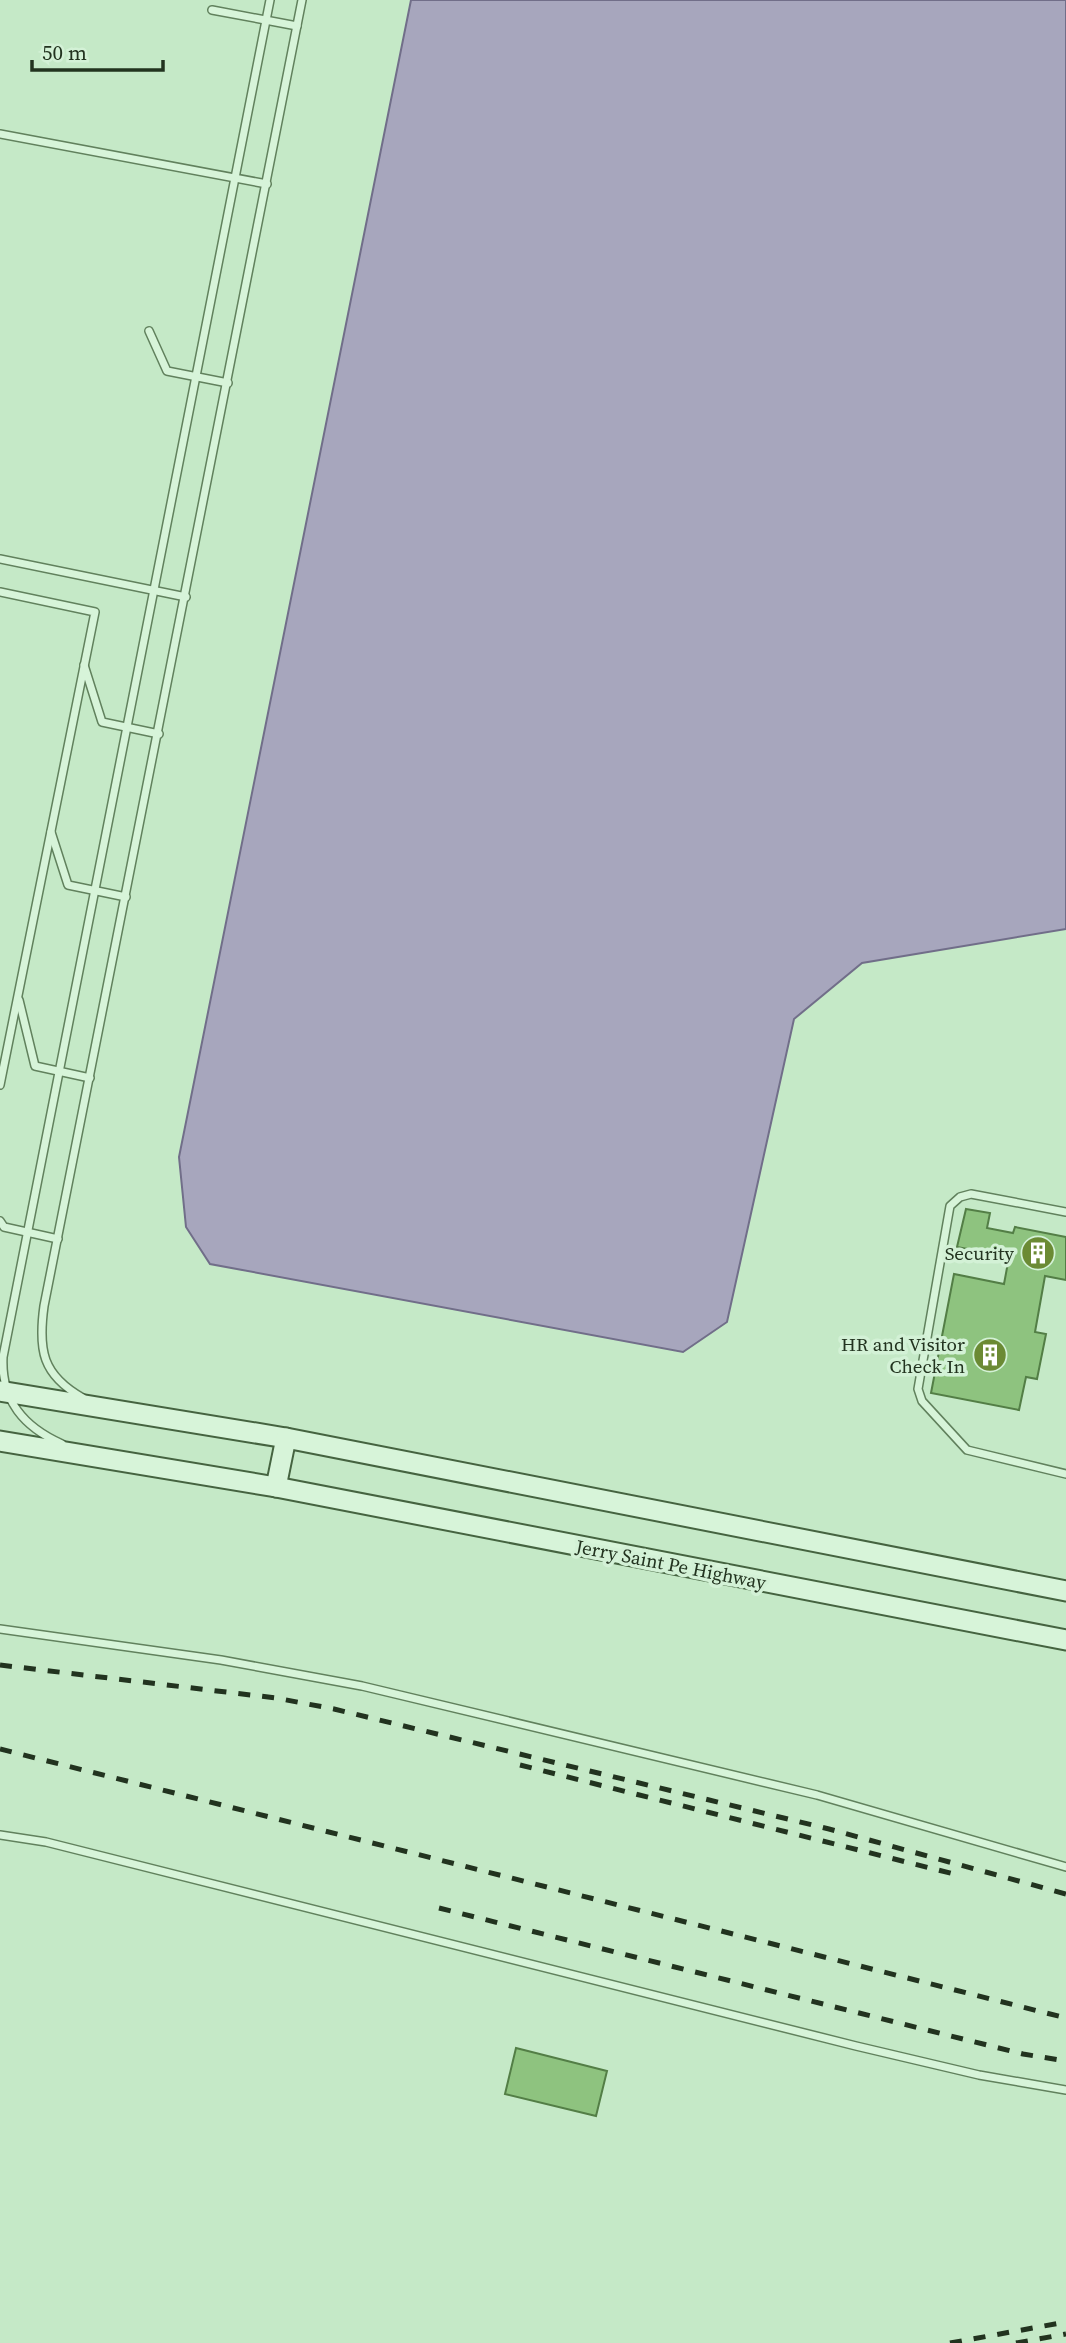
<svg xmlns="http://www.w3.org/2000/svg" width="1066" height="2343" font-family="'Source Serif 4',serif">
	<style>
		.water { fill: #a7a6bd; stroke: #716e89; stroke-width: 2 }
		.building { fill: #8ec37f; stroke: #537e46; stroke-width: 2 }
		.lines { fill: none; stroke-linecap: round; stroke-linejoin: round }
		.service-casing { stroke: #61815d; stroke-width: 10 }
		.secondary-casing { stroke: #456340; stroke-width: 23 }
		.service { stroke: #d7f4d9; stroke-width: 7 }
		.secondary { stroke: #d7f4d9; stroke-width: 19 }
		.rail { stroke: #22331f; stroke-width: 5; stroke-dasharray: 12 12; stroke-linecap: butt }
		.labels { text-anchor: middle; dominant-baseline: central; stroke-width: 7; stroke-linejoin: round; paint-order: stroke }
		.poi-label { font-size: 19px; fill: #22331f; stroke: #d3f1d6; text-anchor: end }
		.street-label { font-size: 19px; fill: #22331f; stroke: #d3f1d6 }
	</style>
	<rect width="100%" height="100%" fill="#c5e9c7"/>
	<polygon class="water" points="411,0 1066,0 1066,929 862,963 794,1019 727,1322 683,1352 210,1264 186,1227 179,1157"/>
	<g class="building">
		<polygon points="966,1209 990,1213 987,1228 1013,1233 1015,1227 1066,1237 1066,1280 1045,1276 1035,1332 1046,1334 1037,1379 1026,1377 1019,1410 931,1393 954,1274 1004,1284 1009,1257 957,1247"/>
		<polygon points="516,2048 607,2071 596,2116 505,2094"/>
	</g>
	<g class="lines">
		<g class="service-casing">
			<g id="service">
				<polyline points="212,10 297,26"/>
				<polyline points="0,134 267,184"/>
				<polyline points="149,331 167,371 228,383"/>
				<polyline points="0,559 186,597"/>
				<polyline points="0,592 95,612 0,1085"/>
				<polyline points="84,665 102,722 159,734"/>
				<polyline points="51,832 68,885 126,897"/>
				<polyline points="19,1000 35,1066 90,1078"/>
				<polyline points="1066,1212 971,1194 960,1197 950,1206 918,1389 922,1401 967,1450 1066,1474"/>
				<polyline points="0,1221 4,1227 58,1239"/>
				<path d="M83,1398c-41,-23 -45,-48 -39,-92l258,-1306"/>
				<path d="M62,1444c-38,-17 -61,-43 -59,-87l267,-1357"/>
				<polyline points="0,1629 221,1660 362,1686 817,1795 1066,1867"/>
				<polyline points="0,1835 46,1842 856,2046 979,2075 1066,2090"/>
			</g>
		</g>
		<g class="secondary-casing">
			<g id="secondary">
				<polyline points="0,1391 286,1438 1066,1591"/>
				<polyline points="0,1441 276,1487 1066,1640"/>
				<polyline points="276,1487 286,1438"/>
			</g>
		</g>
		<use href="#service" class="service"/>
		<use href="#secondary" class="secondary"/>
		<g class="rail">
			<polyline points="0,1665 276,1698 334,1709 829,1829 1066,1894"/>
			<polyline points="0,1749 1066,2018"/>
			<polyline points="520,1765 958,1875"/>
			<polyline points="439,1908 1023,2054 1066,2061"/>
			<polyline points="950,2343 1066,2322"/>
			<polyline points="1016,2343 1066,2334"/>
		</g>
	</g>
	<defs>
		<g id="building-disc" transform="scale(1.75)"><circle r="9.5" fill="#6b8a34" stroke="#d3f1d6"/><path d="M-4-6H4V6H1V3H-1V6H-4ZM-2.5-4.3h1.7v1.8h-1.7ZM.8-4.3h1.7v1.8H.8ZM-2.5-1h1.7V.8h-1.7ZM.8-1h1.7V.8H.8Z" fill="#fff"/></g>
	</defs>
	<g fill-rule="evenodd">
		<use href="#building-disc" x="1038" y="1253"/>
		<use href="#building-disc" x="990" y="1355"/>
	</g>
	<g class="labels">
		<g class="poi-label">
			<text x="1014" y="1253">Security</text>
			<text x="965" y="1344">HR and Visitor<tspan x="965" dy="22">Check In</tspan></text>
		</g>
		<g class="street-label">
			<text transform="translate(671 1564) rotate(11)">Jerry Saint Pe Highway</text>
		</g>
	</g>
	<path d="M32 60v10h131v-10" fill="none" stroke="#22331f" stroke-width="3.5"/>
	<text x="42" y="60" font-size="21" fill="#22331f" stroke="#d3f1d6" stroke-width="5" paint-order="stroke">50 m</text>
</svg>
